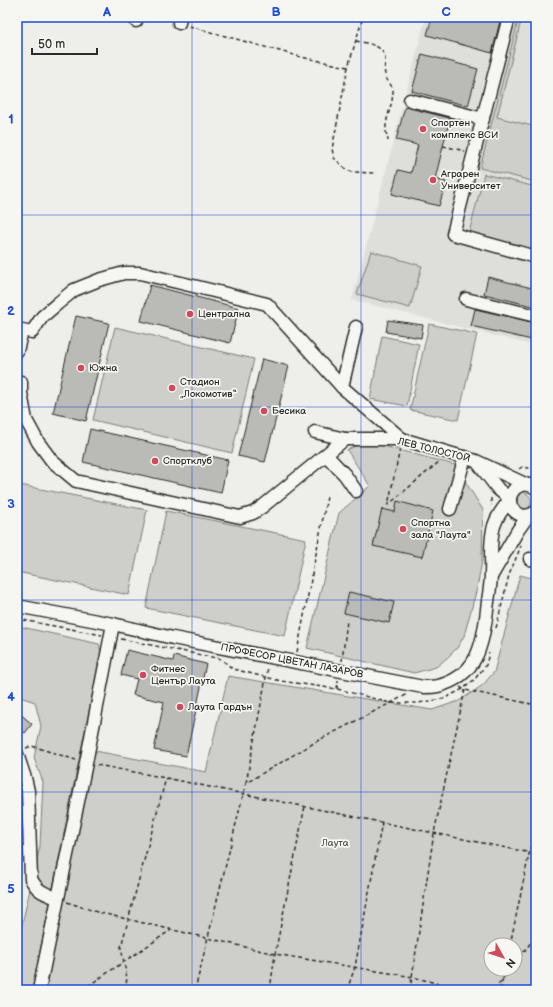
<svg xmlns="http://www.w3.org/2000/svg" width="553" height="1007" font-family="'Balsamiq Sans',sans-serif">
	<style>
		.built { fill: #dededb }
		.green { fill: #cececa; stroke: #7c7c7a; fill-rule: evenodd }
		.building { fill: #babab7; stroke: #2b2b2b }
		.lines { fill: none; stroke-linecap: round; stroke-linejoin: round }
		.minor-casing { stroke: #2b2b2b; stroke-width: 15 }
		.path { stroke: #2b2b2b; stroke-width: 1.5; stroke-dasharray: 4 3; stroke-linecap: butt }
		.minor { stroke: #f6f6f2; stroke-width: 12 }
		.grid { fill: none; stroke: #1d4ed8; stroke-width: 1; stroke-opacity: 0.55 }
		.poi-dot { fill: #d1495b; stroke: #f6f6f2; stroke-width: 1.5 }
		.labels { text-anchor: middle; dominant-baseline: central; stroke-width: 3.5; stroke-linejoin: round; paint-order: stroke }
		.poi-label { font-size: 10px; fill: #2b2b2b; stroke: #f6f6f2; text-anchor: start }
		.street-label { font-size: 10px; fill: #2b2b2b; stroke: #f6f6f2 }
		.park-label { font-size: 10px; fill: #545453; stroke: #f6f6f2 }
		.neatline { fill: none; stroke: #1d4ed8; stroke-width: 1.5 }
		.grid-label { font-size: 13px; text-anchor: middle; font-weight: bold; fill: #1d4ed8 }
	</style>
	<rect width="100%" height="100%" fill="#eeeeea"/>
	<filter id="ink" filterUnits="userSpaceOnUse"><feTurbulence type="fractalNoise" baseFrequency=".025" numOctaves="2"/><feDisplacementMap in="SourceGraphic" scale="8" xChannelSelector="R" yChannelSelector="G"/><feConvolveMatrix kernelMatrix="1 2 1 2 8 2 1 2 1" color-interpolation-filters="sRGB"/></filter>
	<g filter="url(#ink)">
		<polygon class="built" points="426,17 536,17 536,187 484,174 470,233 536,250 536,346 352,300"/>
		<g class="green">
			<polygon points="519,17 522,17 497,117 536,127 536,182 480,168"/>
			<polygon points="484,174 536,187 536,250 469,233"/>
			<polygon points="371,251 422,266 410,308 357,294"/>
			<polygon points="429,324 477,334 458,420 410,410"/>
			<polygon points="115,327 254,359 232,453 93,420"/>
			<polygon points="382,336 419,344 407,406 370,399"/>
			<polygon points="360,444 376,444 455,465 483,510 482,561 477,588 464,636 457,648 447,658 436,667 414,673 307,648 339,513 370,486 347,450"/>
			<polygon points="20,485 147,510 129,595 17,572 17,501"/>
			<path d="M521,492c13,1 14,16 1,19l-10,-12z"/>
			<polygon points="166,511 306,539 285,636 146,608"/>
			<path d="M520,575l16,4v411h-494l53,-239 111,21 22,-96 204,34 27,-9 24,-16 11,-13zM491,945h24v24h-24z"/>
			<polygon points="17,626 99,644 101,652 32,990 17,990 17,946 40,846 43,782 34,758 41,726 35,702 17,696"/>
		</g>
		<g class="building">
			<polygon points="432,17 501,17 492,53 427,35"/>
			<polygon points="422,54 478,69 468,106 412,91"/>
			<polygon points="405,107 450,118 435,179 446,182 439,206 392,194 398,170 411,173 418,145 396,140"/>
			<polygon points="488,277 536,289 536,307 484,294"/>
			<polygon points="150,285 239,308 230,343 141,321"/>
			<polygon points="475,309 536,323 536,341 471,326"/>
			<polygon points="76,316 109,323 86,421 53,413"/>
			<polygon points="388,320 423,325 421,338 386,332"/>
			<polygon points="262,359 289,366 265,462 238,456"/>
			<polygon points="90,429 228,460 221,493 83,462"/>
			<polygon points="397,501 433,511 422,557 373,546 382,509 395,512"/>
			<polygon points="349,592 394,602 389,623 344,613"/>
			<polygon points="127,650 173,661 174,656 206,664 186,756 154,750 164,702 133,695 137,679 121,675"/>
			<polygon points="17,711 32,724 25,733 17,727"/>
		</g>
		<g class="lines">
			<g class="minor-casing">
				<g id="minor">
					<polyline points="509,17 453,234 536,257"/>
					<polyline points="136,21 136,17"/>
					<polyline points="179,23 180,17"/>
					<polyline points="410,100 483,119"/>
					<polyline points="466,299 536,316"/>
					<polyline points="17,351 22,330 32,332 42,317 57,304 74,290 99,280 124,273 140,273 267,304 342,387 402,439"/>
					<polyline points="17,381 21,382 21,393 26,420 38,442 52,461 76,481 240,517 253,513 262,507 345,439"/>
					<polyline points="342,387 356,327"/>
					<polyline points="315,432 345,439 402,439 476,461 525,484"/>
					<polyline points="326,455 345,475 356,491"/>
					<polyline points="478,463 498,489 510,499"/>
					<path d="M536,488c-23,-14 -37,19 -15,27 5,2 10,0 15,-3"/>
					<polyline points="450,509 465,457"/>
					<polyline points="530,559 536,560"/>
					<polyline points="492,575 518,530 528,516"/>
					<path d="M17,606l96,18 60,14 250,49c5,0 11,0 15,-1 39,-10 45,-41 49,-76 1,-12 4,-24 4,-36 1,-15 -2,-33 3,-48 3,-10 9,-18 16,-26"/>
					<path d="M17,754l8,24 3,13 3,88c7,13 13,14 26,19"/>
					<polyline points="39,990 86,763 113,624"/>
				</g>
			</g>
			<g class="path">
				<polyline points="189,26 301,57 348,67 363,17"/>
				<path d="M356,41c11,2 28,4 29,18 0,5 -1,11 0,16 1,6 8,10 8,16 0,14 -8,27 -7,40 0,3 2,7 2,10"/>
				<polyline points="348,67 332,149 334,158 347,170 353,172 374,173"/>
				<polyline points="443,146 465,151"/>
				<polyline points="400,449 388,505 440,461"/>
				<polyline points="519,469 522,467 536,469"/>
				<polyline points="491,498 491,504 492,505"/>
				<polyline points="532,528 536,525"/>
				<polyline points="17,619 102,635"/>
				<polyline points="496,628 509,575 521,546"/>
				<polyline points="121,639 221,659 233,669 281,681 337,689 391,703 418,703 443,699 463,689 474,680 486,665 489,653"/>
				<polyline points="297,652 327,497"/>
				<polyline points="342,661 347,621"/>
				<polyline points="460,687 465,690 536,705"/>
				<polyline points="337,689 338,680"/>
				<polyline points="26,748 32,746 76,760"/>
				<polyline points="97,765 166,778 536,854"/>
				<polyline points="246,783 268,667"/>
				<polyline points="67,902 97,912 275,954 413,977 463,990"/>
				<polyline points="510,945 536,821"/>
				<polyline points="515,963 536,936"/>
				<polyline points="82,990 171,930"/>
				<polyline points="125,990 127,978 121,947 166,778"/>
				<polyline points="195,990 246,783 319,740 408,694"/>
				<polyline points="270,990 275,954 305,806"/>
				<polyline points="347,990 355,967 382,822"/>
				<polyline points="410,990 434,833 465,690"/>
				<polyline points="494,990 510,969"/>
				<polyline points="500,990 505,969"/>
			</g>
			<use href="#minor" class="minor"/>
		</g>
	</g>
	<path class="grid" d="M192,17v973M361,17v973M17,215h519M17,407h519M17,600h519M17,792h519"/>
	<g class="poi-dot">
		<circle cx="423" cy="129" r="4"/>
		<circle cx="433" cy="180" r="4"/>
		<circle cx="190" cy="314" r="4"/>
		<circle cx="81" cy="368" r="4"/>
		<circle cx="172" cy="388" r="4"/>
		<circle cx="264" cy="411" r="4"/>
		<circle cx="155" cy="461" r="4"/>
		<circle cx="403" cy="529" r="4"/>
		<circle cx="143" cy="675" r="4"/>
		<circle cx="180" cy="707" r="4"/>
	</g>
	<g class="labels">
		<g class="poi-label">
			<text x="431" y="123">Спортен<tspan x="431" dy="12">комплекс ВСИ</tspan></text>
			<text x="441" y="174">Аграрен<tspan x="441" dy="12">Университет</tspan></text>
			<text x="198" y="314">Централна</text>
			<text x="89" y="368">Южна</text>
			<text x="180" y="382">Стадион<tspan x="180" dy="12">„Локомотив“</tspan></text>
			<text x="272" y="411">Бесика</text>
			<text x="163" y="461">Спортклуб</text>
			<text x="411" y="523">Спортна<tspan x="411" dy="12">зала "Лаута"</tspan></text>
			<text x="151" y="669">Фитнес<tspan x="151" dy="12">Център Лаута</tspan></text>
			<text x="188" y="707">Лаута Гардън</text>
		</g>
		<g class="street-label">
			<text transform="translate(434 450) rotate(14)">ЛЕВ ТОЛОСТОЙ</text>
			<text transform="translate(292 661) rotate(11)">ПРОФЕСОР ЦВЕТАН ЛАЗАРОВ</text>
		</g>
		<g class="park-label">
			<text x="335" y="843">Лаута</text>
		</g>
	</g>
	<rect width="553" height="1007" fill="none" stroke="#f6f6f2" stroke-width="44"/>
	<g transform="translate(503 957) rotate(129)"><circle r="19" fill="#f6f6f2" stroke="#a5a5a2"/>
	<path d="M0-3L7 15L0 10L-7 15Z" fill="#d1495b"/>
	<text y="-6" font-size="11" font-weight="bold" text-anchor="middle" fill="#2b2b2b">N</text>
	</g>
	<path d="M32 48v6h65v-6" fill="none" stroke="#2b2b2b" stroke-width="2"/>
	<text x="38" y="48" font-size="12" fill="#2b2b2b" stroke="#f6f6f2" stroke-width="3" paint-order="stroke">50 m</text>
	<rect x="22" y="22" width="509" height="963" class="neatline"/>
	<g class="grid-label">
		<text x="107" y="16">A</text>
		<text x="276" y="16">B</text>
		<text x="446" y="16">C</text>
		<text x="11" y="123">1</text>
		<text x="11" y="315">2</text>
		<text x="11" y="508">3</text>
		<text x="11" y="701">4</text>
		<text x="11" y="893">5</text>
	</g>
</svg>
